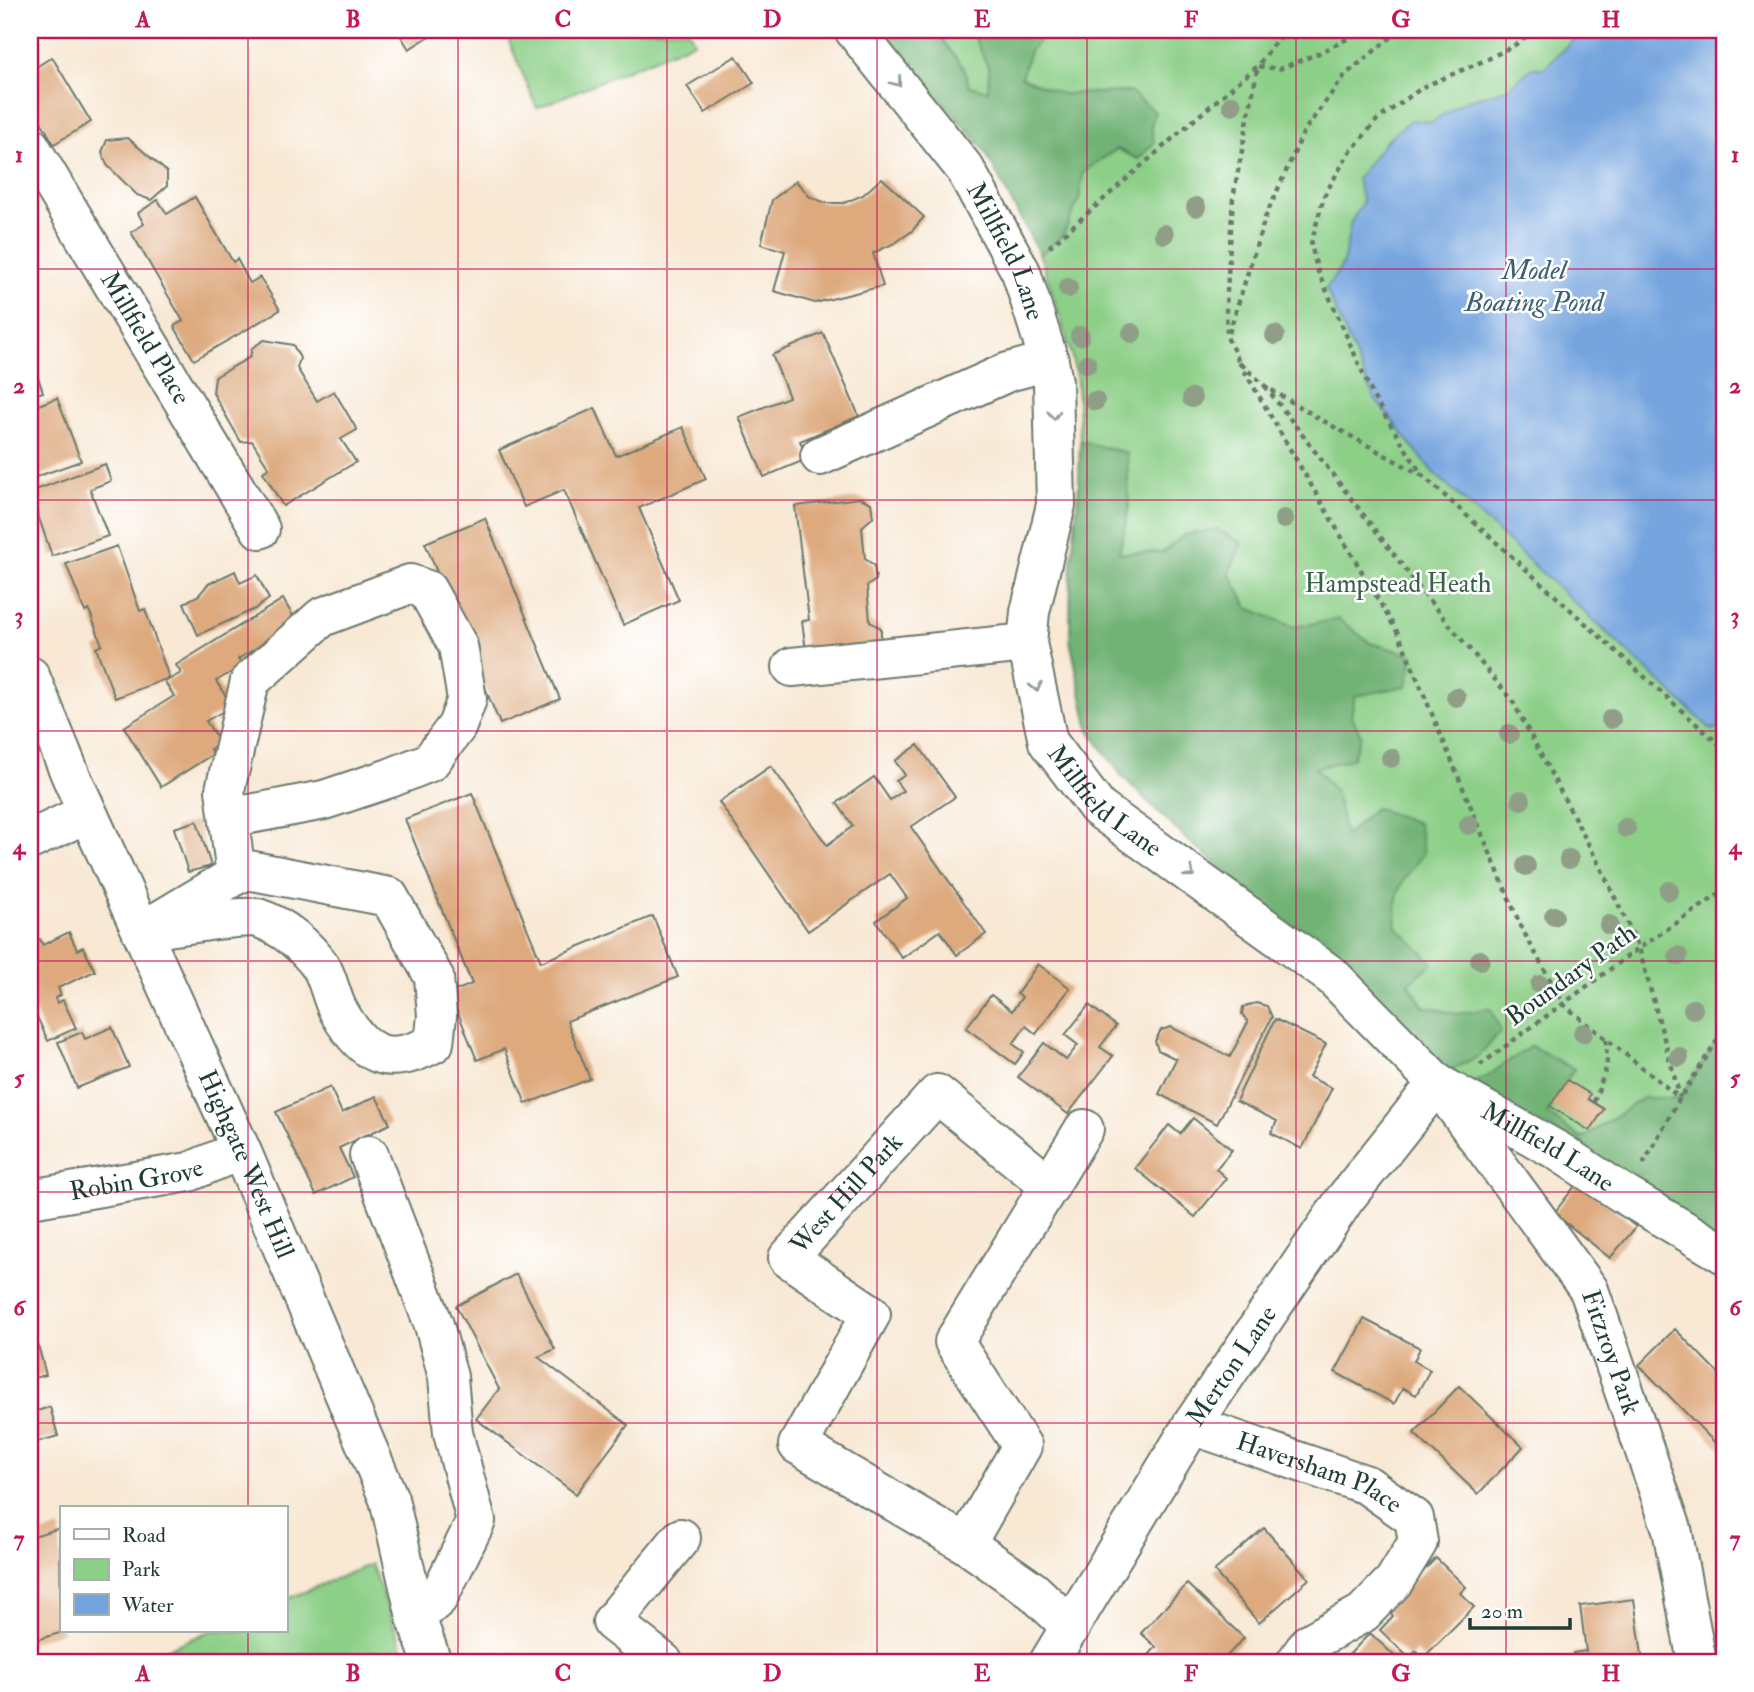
<svg xmlns="http://www.w3.org/2000/svg" width="1754" height="1692" font-family="'IM FELL Double Pica',serif">
	<style>
		.green { fill: #8ccf87; stroke: #56865e; stroke-width: 2 }
		.forest { fill: #71b274; stroke: #487854; stroke-width: 2 }
		.water { fill: #74a4de; stroke: #4a7089; stroke-width: 2 }
		.building { fill: #dda97d }
		.lines { fill: none; stroke-linecap: round; stroke-linejoin: round }
		.minor-casing { stroke: #6b796c; stroke-width: 42 }
		.path { stroke: #6b796c; stroke-width: 4.5; stroke-dasharray: 5 5; stroke-linecap: butt }
		.minor { stroke: #fff; stroke-width: 38 }
		.tree { fill: #909e88 }
		.oneway { stroke: #8f9e9a }
		.grid { fill: none; stroke: #c2185b; stroke-width: 2; stroke-opacity: 0.55 }
		.labels { text-anchor: middle; dominant-baseline: central; stroke-width: 5; stroke-linejoin: round; paint-order: stroke }
		.street-label { font-size: 26px; fill: #1f3d34; stroke: #fff }
		.park-label { font-size: 26px; fill: #3a6249; stroke: #fff }
		.water-label { font-size: 28px; font-style: italic; fill: #3d6170; stroke: #fff }
		.neatline { fill: none; stroke: #c2185b; stroke-width: 2.5 }
		.grid-label { font-size: 23px; text-anchor: middle; font-weight: bold; fill: #c2185b }
	</style>
	<rect width="100%" height="100%" fill="#fff"/>
	<filter id="ink" filterUnits="userSpaceOnUse"><feTurbulence type="fractalNoise" baseFrequency=".0143" numOctaves="2"/><feDisplacementMap in="SourceGraphic" scale="14" xChannelSelector="R" yChannelSelector="G"/><feConvolveMatrix kernelMatrix="1 2 1 2 8 2 1 2 1" color-interpolation-filters="sRGB"/></filter>
	<filter id="wash" filterUnits="userSpaceOnUse"><feTurbulence type="fractalNoise" baseFrequency=".00686" numOctaves="4" result="noise"/><feDisplacementMap in="SourceGraphic" scale="28" xChannelSelector="R" yChannelSelector="G"/><feGaussianBlur stdDeviation="1.57" result="paint"/><feColorMatrix in="noise" values="0 0 0 0 0 0 0 0 0 0 0 0 0 0 0 0 0 1.4 0 .05"/><feComposite in="paint" operator="in"/></filter>
	<g filter="url(#wash)">
		<rect width="100%" height="100%" fill="#f8e8d4"/>
		<g class="green">
			<polygon points="531,30 689,30 694,42 537,108 508,39"/>
			<polygon points="880,30 1724,30 1724,1254 1496,1116 1340,966 1184,837 1121,775 1089,730 1070,640 1071,570 1079,483 1080,441 1077,381 1070,349 1040,255 983,148"/>
			<polygon points="371,1564 407,1662 135,1662 211,1631 285,1631 285,1600"/>
		</g>
		<g class="forest">
			<polygon points="880,30 943,30 944,42 964,68 969,86 988,91 989,69 971,30 1048,30 1030,51 1021,77 1062,94 1130,92 1155,112 1151,126 1154,143 1138,159 1117,149 1083,172 1079,199 1063,235 1040,255 983,148"/>
			<path d="M1080,441l47,12 2,55 -10,45 44,-1 21,-17 32,-6 26,14 -13,29 19,36 46,19 45,-8 31,24 43,12 -6,31 -52,10 -4,19 10,20 -9,24 -37,9 21,24 9,44 30,-28 43,15 6,30c-23,30 -31,35 -27,74l36,36 -24,20 14,23 35,8 32,-6 11,23 -22,25 -41,21 -98,-111 -156,-129 -63,-62 -32,-45 -19,-90 1,-70 8,-87z"/>
			<polygon points="1724,1030 1724,1254 1453,1092 1486,1077 1531,1046 1574,1069 1547,1113 1581,1139 1643,1098 1680,1098"/>
		</g>
		<polygon class="water" points="1583,30 1724,30 1724,725 1712,730 1433,472 1374,398 1326,289 1343,264 1351,222 1363,202 1357,179 1385,142 1411,120 1432,122 1464,101 1507,89 1532,68 1544,68"/>
		<g id="blocks">
			<g class="building">
				<polygon points="397,30 439,30 409,49"/>
				<polygon points="736,56 754,83 705,113 687,86"/>
				<polygon points="52,57 91,122 54,144 30,103 30,71"/>
				<polygon points="128,138 167,172 167,186 151,200 137,195 107,165 102,152 107,140"/>
				<polygon points="882,178 924,217 912,231 895,243 873,253 883,286 815,303 774,291 785,251 761,244 772,200 796,181 810,197 826,203 844,203 863,195"/>
				<polygon points="195,197 233,262 237,259 250,283 260,277 280,310 194,360 174,326 183,321 131,232 144,224 138,213 158,200 167,214"/>
				<polygon points="823,333 859,416 800,441 807,459 764,477 739,417 789,397 772,355"/>
				<polygon points="264,340 293,345 300,358 297,368 317,401 334,391 357,430 341,439 356,462 283,506 263,472 269,468 252,441 241,442 213,393 215,377 250,357 252,348"/>
				<polygon points="30,354 43,392 30,396"/>
				<polygon points="57,398 81,461 30,479 30,408"/>
				<polygon points="595,408 616,456 683,427 706,479 639,508 679,600 623,625 564,490 524,507 499,450"/>
				<polygon points="105,464 111,481 90,489 108,536 52,556 30,492"/>
				<polygon points="860,498 871,503 873,517 862,527 865,559 874,565 876,580 867,586 870,622 881,628 881,642 807,658 802,621 809,620 795,506"/>
				<polygon points="485,518 560,699 500,724 425,543"/>
				<polygon points="117,546 140,611 145,609 169,678 115,698 96,648 102,645 89,610 85,612 66,564"/>
				<polygon points="235,571 240,583 257,575 269,599 255,609 198,635 184,603 199,595 208,584"/>
				<polygon points="283,599 297,623 238,659 242,666 216,681 232,706 206,721 220,743 210,749 213,754 161,787 124,727 174,696 165,682 181,673 176,665"/>
				<polygon points="918,745 955,797 911,827 986,934 957,955 940,931 902,958 876,921 907,898 890,874 808,931 719,802 771,766 827,845 853,826 837,803 874,777 890,800 903,791 896,781 905,775 895,761"/>
				<polygon points="472,793 541,962 653,916 678,977 567,1021 590,1079 526,1104 504,1049 477,1060 450,993 472,984 405,819"/>
				<polygon points="197,821 211,866 188,872 174,828"/>
				<polygon points="69,932 77,950 83,947 95,971 58,988 61,995 55,998 57,1003 63,1000 76,1028 48,1041 33,1008 30,1009 30,944 40,939 43,945"/>
				<polygon points="1038,964 1070,988 1036,1034 1026,1026 1013,1044 1024,1052 1015,1064 966,1028 991,995 1012,1011 1022,997 1017,994"/>
				<polygon points="1256,1003 1267,1006 1272,1017 1217,1124 1159,1094 1176,1059 1158,1050 1155,1041 1161,1030 1171,1027 1230,1057 1248,1022 1242,1014 1243,1007"/>
				<polygon points="1089,1005 1116,1026 1100,1047 1113,1056 1068,1114 1018,1077 1044,1043 1066,1060 1078,1045 1065,1035"/>
				<polygon points="1275,1019 1326,1044 1309,1077 1332,1088 1302,1149 1271,1133 1277,1121 1236,1101"/>
				<polygon points="112,1027 129,1067 77,1088 58,1042 82,1032 85,1039"/>
				<polygon points="1567,1080 1590,1094 1588,1099 1604,1109 1590,1131 1550,1106"/>
				<polygon points="330,1087 342,1113 376,1096 390,1124 339,1148 353,1177 316,1195 276,1112"/>
				<polygon points="1193,1118 1232,1150 1216,1169 1226,1178 1195,1217 1135,1168 1169,1125 1180,1134"/>
				<polygon points="1579,1181 1636,1227 1610,1258 1554,1213"/>
				<polygon points="516,1274 555,1349 538,1357 628,1425 576,1494 476,1419 499,1389 456,1306"/>
				<polygon points="1364,1319 1420,1348 1414,1361 1430,1370 1416,1395 1403,1388 1394,1404 1335,1372"/>
				<polygon points="1675,1329 1724,1379 1724,1452 1639,1365"/>
				<polygon points="38,1345 46,1375 30,1379 30,1347"/>
				<polygon points="1459,1386 1523,1447 1478,1494 1414,1433"/>
				<polygon points="50,1407 58,1436 30,1444 30,1413"/>
				<polygon points="60,1528 61,1631 66,1631 30,1642 30,1537"/>
				<polygon points="1264,1528 1309,1579 1259,1623 1214,1571"/>
				<polygon points="1436,1558 1466,1587 1460,1593 1474,1607 1423,1658 1416,1651 1409,1658 1380,1630 1393,1616 1386,1609"/>
				<polygon points="1187,1584 1244,1638 1221,1662 1157,1662 1149,1655 1156,1647 1141,1633"/>
				<polygon points="1634,1599 1643,1662 1575,1662 1573,1653 1586,1651 1580,1606"/>
				<polygon points="1370,1633 1401,1662 1342,1662"/>
			</g>
		</g>
	</g>
	<g filter="url(#ink)">
		<use href="#blocks" fill-opacity="0" stroke="#6b796c" stroke-width="2"/>
		<g class="lines">
			<g class="minor-casing">
				<g id="minor">
					<path id="s1" d="M854,30l111,139 56,103 28,89 4,21 3,123 -26,107 -3,31 21,99 50,66 234,168 105,107 121,68 67,44 99,59"/>
					<path id="s2" d="M30,146l230,383"/>
					<polyline points="820,456 1008,372 1049,361"/>
					<polyline points="792,667 1027,643"/>
					<path id="s3" d="M30,676l41,100 170,374 148,349 27,118 16,45"/>
					<polyline points="229,818 324,800 390,778 430,762 457,726 467,699 458,646 427,590 410,584 322,617 250,681 225,790 236,875"/>
					<polyline points="30,840 87,813"/>
					<path d="M248,870l141,27 45,80 3,39 -3,27c-46,25 -70,13 -95,-31 -8,-14 -10,-32 -18,-45 -15,-21 -38,-41 -63,-49 -11,-4 -98,10 -116,13l94,-56z"/>
					<path id="s4" d="M1445,1093l144,197 83,239 25,133"/>
					<polyline points="369,1155 434,1325 448,1377 453,1433 476,1521 438,1598 416,1617"/>
					<path id="s5" d="M30,1199l159,-27 52,-22"/>
					<path id="s6" d="M1192,1425l175,60 47,33 4,24 -24,39 -31,32 -54,30 -13,19"/>
					<path id="s7" d="M966,1544l-168,-99 73,-131 -83,-56 149,-164 113,92"/>
					<polyline points="1071,1627 1033,1591 966,1544 1022,1446 954,1342 1084,1129"/>
					<polyline points="663,1662 612,1622 681,1538"/>
					<path id="s8" d="M1049,1662l143,-237 153,-226 92,-116"/>
				</g>
			</g>
			<g class="path">
				<polyline points="1270,30 1278,36"/>
				<polyline points="1365,30 1319,53 1279,69 1258,66 1233,198 1226,307 1227,337 1239,362 1265,386 1320,419 1421,475"/>
				<polyline points="1533,30 1520,42 1488,59 1423,87 1377,120 1347,156 1324,196 1311,244 1317,269 1374,398 1422,475 1724,749"/>
				<path d="M1049,247c68,-59 135,-120 204,-177 14,-12 19,-30 36,-40"/>
				<polyline points="1229,333 1265,218 1304,131 1345,75 1400,30"/>
				<polyline points="1239,362 1399,635 1521,927 1564,1005 1680,1098"/>
				<polyline points="1265,386 1428,599 1512,700 1601,868 1639,948 1680,1097"/>
				<polyline points="1480,1065 1639,948 1724,891"/>
				<polyline points="1594,1102 1607,1066 1606,1040"/>
				<polyline points="1643,1164 1680,1098 1724,1030"/>
			</g>
			<use href="#minor" class="minor"/>
		</g>
		<g class="tree">
			<circle cx="1232" cy="105" r="10"/>
			<circle cx="1196" cy="207" r="10"/>
			<circle cx="1164" cy="234" r="10"/>
			<circle cx="1068" cy="288" r="10"/>
			<circle cx="1132" cy="333" r="10"/>
			<circle cx="1275" cy="335" r="10"/>
			<circle cx="1080" cy="336" r="10"/>
			<circle cx="1087" cy="364" r="10"/>
			<circle cx="1192" cy="398" r="10"/>
			<circle cx="1095" cy="401" r="10"/>
			<circle cx="1284" cy="519" r="10"/>
			<circle cx="1456" cy="697" r="10"/>
			<circle cx="1611" cy="719" r="10"/>
			<circle cx="1509" cy="734" r="10"/>
			<circle cx="1391" cy="758" r="10"/>
			<circle cx="1521" cy="800" r="10"/>
			<circle cx="1469" cy="825" r="10"/>
			<circle cx="1626" cy="828" r="10"/>
			<circle cx="1569" cy="859" r="10"/>
			<circle cx="1526" cy="866" r="10"/>
			<circle cx="1669" cy="891" r="10"/>
			<circle cx="1554" cy="916" r="10"/>
			<circle cx="1609" cy="925" r="10"/>
			<circle cx="1678" cy="956" r="10"/>
			<circle cx="1480" cy="960" r="10"/>
			<circle cx="1540" cy="985" r="10"/>
			<circle cx="1693" cy="1009" r="10"/>
			<circle cx="1583" cy="1033" r="10"/>
			<circle cx="1679" cy="1057" r="10"/>
		</g>
		<defs><path id="oneway-chevron" d="M-2-3.5L2.5 0L-2 3.5" fill="none" stroke-width="1.6" stroke-linecap="round" stroke-linejoin="round" transform="scale(1.75)"/></defs>
		<g class="oneway">
			<use href="#oneway-chevron" transform="translate(897 82) rotate(52)"/>
			<use href="#oneway-chevron" transform="translate(1054 415) rotate(88)"/>
			<use href="#oneway-chevron" transform="translate(1036 687) rotate(78)"/>
			<use href="#oneway-chevron" transform="translate(1190 873) rotate(36)"/>
		</g>
	</g>
	<path class="grid" d="M248,30v1478M458,30v1632M667,30v1632M877,30v1632M1087,30v1632M1296,30v1632M1506,30v1632M30,269h1694M30,500h1694M30,731h1694M30,961h1694M30,1192h1694M30,1423h1694M248,1631v31"/>
	<g class="labels">
		<g class="street-label">
			<text stroke="none"><textPath href="#s1" startOffset="270">Millfield Lane</textPath></text>
			<text stroke="none"><textPath href="#s2" startOffset="224">Millfield Place</textPath></text>
			<text stroke="none"><textPath href="#s1" startOffset="858">Millfield Lane</textPath></text>
			<text transform="translate(1571 975) rotate(-36)">Boundary Path</text>
			<text stroke="none"><textPath href="#s1" startOffset="1424">Millfield Lane</textPath></text>
			<text stroke="none"><textPath href="#s3" startOffset="534">Highgate West Hill</textPath></text>
			<text stroke="none"><textPath href="#s5" startOffset="108">Robin Grove</textPath></text>
			<text stroke="none"><textPath href="#s7" startOffset="532">West Hill Park</textPath></text>
			<text stroke="none"><textPath href="#s4" startOffset="310">Fitzroy Park</textPath></text>
			<text stroke="none"><textPath href="#s8" startOffset="348">Merton Lane</textPath></text>
			<text stroke="none"><textPath href="#s6" startOffset="136">Haversham Place</textPath></text>
		</g>
		<g class="park-label">
			<text x="1398" y="584">Hampstead Heath</text>
		</g>
		<g class="water-label">
			<text x="1534" y="270">Model<tspan x="1534" dy="32">Boating Pond</tspan></text>
		</g>
	</g>
	<rect width="1754" height="1692" fill="none" stroke="#fff" stroke-width="77"/>
	<rect x="60" y="1506" width="228" height="126" fill="#ffffff" stroke="#a5b1ae" stroke-width="2"/>
	<rect x="74" y="1529" width="35" height="10" fill="#ffffff" stroke="#a5b1ae" stroke-width="2"/>
	<text x="122" y="1542" font-size="21" fill="#1f3d34">Road</text>
	<rect x="74" y="1559" width="35" height="21" fill="#8ccf87" stroke="#a5b1ae" stroke-width="2"/>
	<text x="122" y="1576" font-size="21" fill="#1f3d34">Park</text>
	<rect x="74" y="1594" width="35" height="21" fill="#74a4de" stroke="#a5b1ae" stroke-width="2"/>
	<text x="122" y="1612" font-size="21" fill="#1f3d34">Water</text>
	<path d="M1470 1618v10h100v-10" fill="none" stroke="#1f3d34" stroke-width="3.5"/>
	<text x="1481" y="1618" font-size="21" fill="#1f3d34" stroke="#ffffff" stroke-width="5" paint-order="stroke">20 m</text>
	<rect x="38" y="38" width="1678" height="1616" class="neatline"/>
	<g class="grid-label">
		<text x="143" y="27">A</text>
		<text x="353" y="27">B</text>
		<text x="563" y="27">C</text>
		<text x="772" y="27">D</text>
		<text x="982" y="27">E</text>
		<text x="1191" y="27">F</text>
		<text x="1401" y="27">G</text>
		<text x="1611" y="27">H</text>
		<text x="19" y="162">1</text>
		<text x="1735" y="162">1</text>
		<text x="19" y="393">2</text>
		<text x="1735" y="393">2</text>
		<text x="19" y="623">3</text>
		<text x="1735" y="623">3</text>
		<text x="19" y="854">4</text>
		<text x="1735" y="854">4</text>
		<text x="19" y="1085">5</text>
		<text x="1735" y="1085">5</text>
		<text x="19" y="1315">6</text>
		<text x="1735" y="1315">6</text>
		<text x="19" y="1546">7</text>
		<text x="1735" y="1546">7</text>
		<text x="143" y="1681">A</text>
		<text x="353" y="1681">B</text>
		<text x="563" y="1681">C</text>
		<text x="772" y="1681">D</text>
		<text x="982" y="1681">E</text>
		<text x="1191" y="1681">F</text>
		<text x="1401" y="1681">G</text>
		<text x="1611" y="1681">H</text>
	</g>
</svg>
